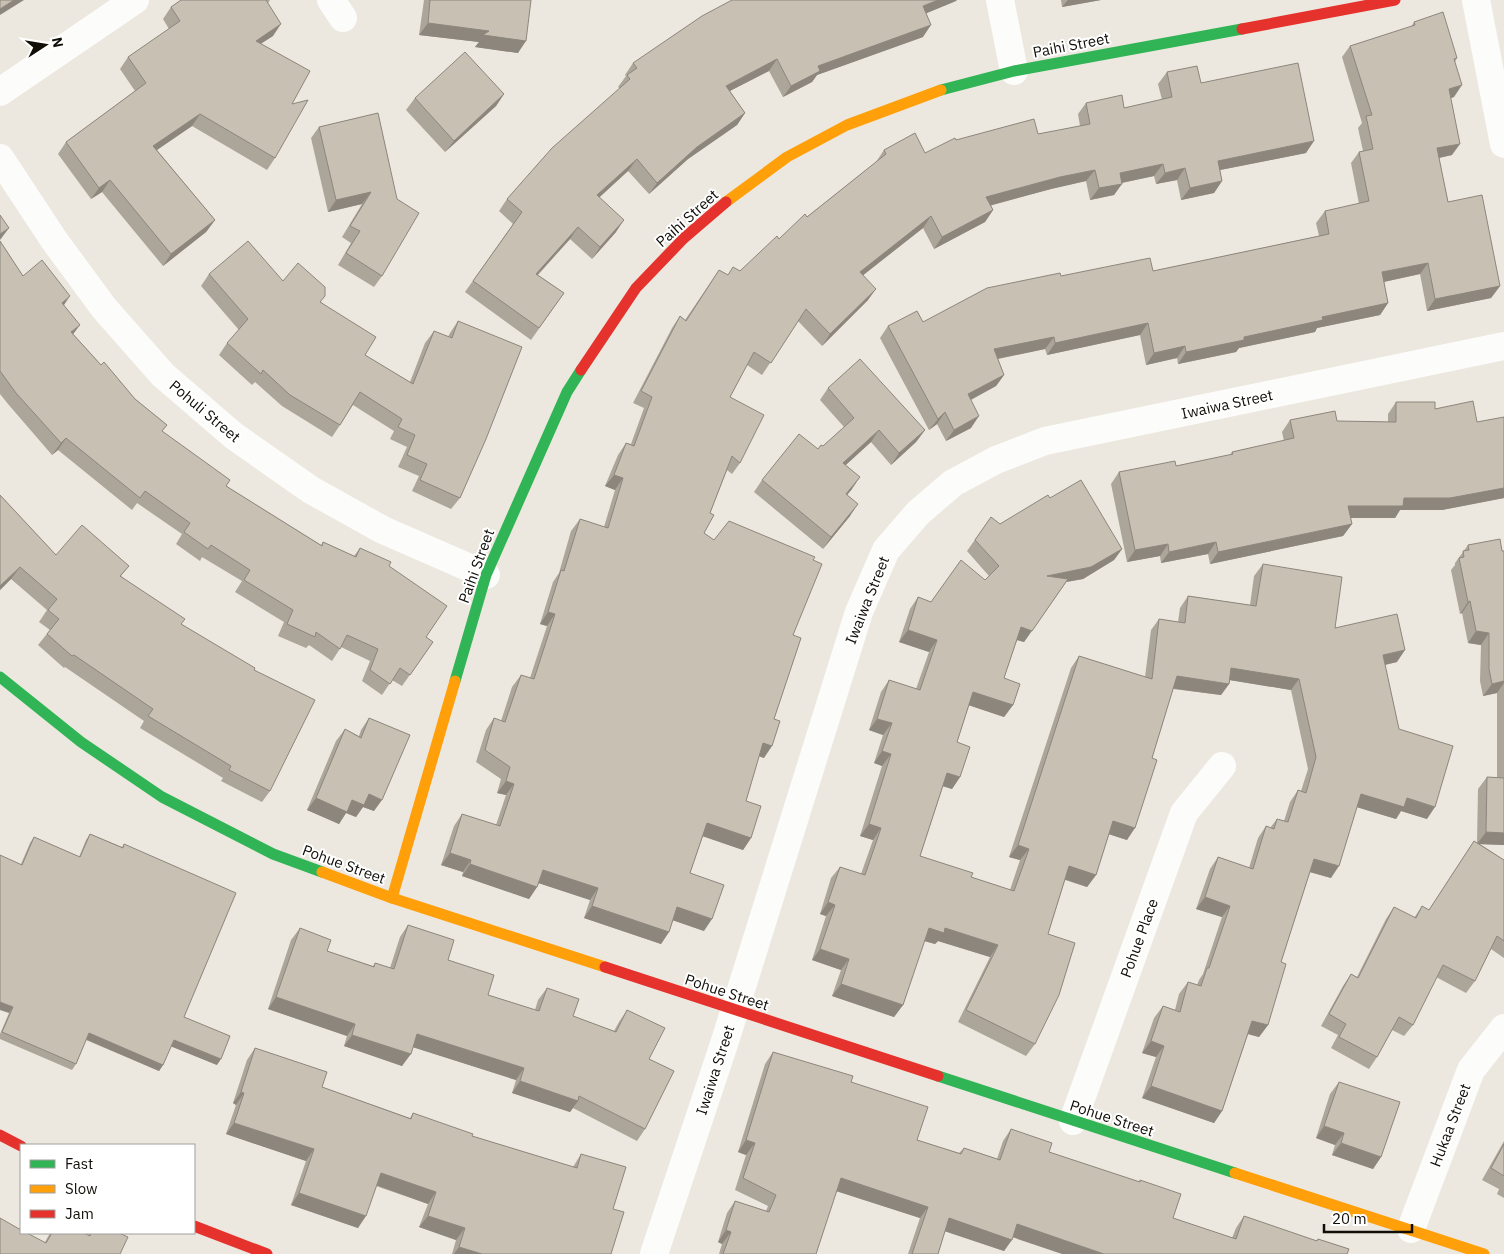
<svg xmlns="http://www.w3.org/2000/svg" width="1504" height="1254" font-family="'IBM Plex Sans',sans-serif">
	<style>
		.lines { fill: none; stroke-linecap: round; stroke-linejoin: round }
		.street { stroke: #fcfcfa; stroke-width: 28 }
		.fast { stroke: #30b455; stroke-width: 11 }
		.slow { stroke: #ff9f0a; stroke-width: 11 }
		.jam { stroke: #e5322d; stroke-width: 11 }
		.wall { fill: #aca59a }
		.shaded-wall { fill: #8c867d }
		.building { fill: #c8c0b3; stroke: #8c867d }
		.labels { text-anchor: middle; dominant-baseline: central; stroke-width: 4; stroke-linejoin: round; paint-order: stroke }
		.street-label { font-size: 15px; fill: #110e08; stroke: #fff }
	</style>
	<rect width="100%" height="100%" fill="#ede8df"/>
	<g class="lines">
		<g class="street">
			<polyline points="331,0 343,18"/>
			<polyline points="1000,0 1014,71"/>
			<polyline points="1476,0 1504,144"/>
			<polyline points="0,92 135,0"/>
			<polyline points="0,158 54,240 104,308 163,375 234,436 311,490 383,530 486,575"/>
			<polyline points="1073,1121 1184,813 1222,766"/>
			<polyline points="1411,1229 1471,1070 1504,1028"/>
			<polyline points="654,1254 725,1041 859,612 886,550 918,513 953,483 996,460 1045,441 1504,346"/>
		</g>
		<g class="fast">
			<polyline points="941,90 1014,71 1242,29"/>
			<polyline points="0,677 81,742 162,797 273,854 322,872"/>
			<polyline points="455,681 486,575 567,392 581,370"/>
			<polyline points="938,1076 1235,1173"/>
		</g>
		<g class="slow">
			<polyline points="726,202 787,157 847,125 941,90"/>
			<polyline points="322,872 392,898 605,967"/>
			<polyline points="392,898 455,681"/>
			<polyline points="1235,1173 1484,1254"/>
		</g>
		<g class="jam">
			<polyline points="1242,29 1395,0"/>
			<polyline points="581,370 636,288 684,238 726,202"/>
			<polyline points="605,967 938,1076"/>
			<polyline points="0,1135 21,1146"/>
			<polyline points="194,1226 267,1254"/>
		</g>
	</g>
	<g class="wall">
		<polygon points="181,0 270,0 268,3 273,36 261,43 292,104 275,158 267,170 192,126 157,150 215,220 206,232 163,266 102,192 91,199 58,154 66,142 135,91 120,69 128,57 169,29 163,19 171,7"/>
		<polygon points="424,0 531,0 518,53 475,47 479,42 419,35"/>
		<polygon points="1061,0 1101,0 1062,7"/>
		<polygon points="956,1 926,13 923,37 817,75 812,82 783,97 769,71 730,91 745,113 737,125 688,159 649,194 628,171 599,197 616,232 592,259 570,239 538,275 564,293 531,340 465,292 513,224 499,211 507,199 620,89 618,87 626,76 625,75 633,63"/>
		<polygon points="1414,22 1457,58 1455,62 1454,97 1451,98 1452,155 1439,158 1448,202 1500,286 1491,298 1427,311 1420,274 1384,282 1388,303 1380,315 1317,328 1315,332 1239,348 1236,352 1178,364 1177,358 1146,365 1140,335 1047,355 1045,349 998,359 1004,375 996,386 971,400 971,428 946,441 937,424 929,430 880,338 888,326 923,322 1061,276 1153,271 1319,236 1316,223 1325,211 1359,204 1351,163 1359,152 1363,151 1358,128 1362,123 1342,57 1350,46 1411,27"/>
		<polygon points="1167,72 1201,83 1306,153 1220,170 1222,181 1214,193 1181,200 1177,180 1156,184 1154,176 1122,183 1114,195 1090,200 1086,181 1051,189 991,205 993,210 985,222 934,249 923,228 863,275 868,300 822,346 798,321 762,375 747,365 730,397 740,463 732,474 727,470 710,513 704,533 714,540 813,560 793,635 764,758 759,756 746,801 751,838 743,850 703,836 690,873 704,931 673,920 669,932 661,944 584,918 590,900 539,883 537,887 529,899 462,876 463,872 441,865 454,826 462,814 496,825 506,795 497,793 501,779 476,762 486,730 494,718 501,721 512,687 521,675 530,678 547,626 540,624 553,582 559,573 571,531 580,519 604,527 615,490 605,486 618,455 626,443 631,444 644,408 633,403 672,328 680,316 685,320 719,270 727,275 740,271 779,239 876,162 884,150 925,153 956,140 1038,134 1080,126 1078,114 1086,103 1124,108 1162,100 1158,84"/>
		<polygon points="504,94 496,106 445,152 406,110 415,98"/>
		<polygon points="378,113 382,276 374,287 338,265 351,243 342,237 362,204 328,212 311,138 319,127"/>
		<polygon points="0,241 23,276 64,305 73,334 101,365 135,399 167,425 162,431 226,486 321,545 323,542 354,556 360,548 389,566 426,637 433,642 402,686 392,680 382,695 362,681 370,661 341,647 332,661 309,645 306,648 278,636 284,622 235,592 242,581 202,557 200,561 176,544 182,534 137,503 132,510 58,450 52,455 8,404 0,394"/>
		<polygon points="209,274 283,281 321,302 365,355 410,382 425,343 434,331 448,337 450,333 458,321 460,498 451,509 412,491 419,476 398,467 407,447 390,439 394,431 353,405 340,425 332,437 282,406 255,382 252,385 219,355 227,343 239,330 201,286"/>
		<polygon points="828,388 925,430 916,442 891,465 871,442 845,465 852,489 847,495 850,516 823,549 754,492 762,480 823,446 844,427 820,400"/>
		<polygon points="1396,402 1435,409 1477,422 1504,417 1504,498 1442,510 1400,510 1395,518 1350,518 1352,524 1343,536 1210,564 1208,554 1161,563 1160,556 1127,562 1111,484 1119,472 1176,466 1230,455 1232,452 1284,441 1282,432 1290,420 1388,422 1388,414"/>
		<polygon points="0,495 56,555 129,566 121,576 181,624 254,670 270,791 262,802 221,781 223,778 140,728 144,721 65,667 64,668 38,645 50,630 39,622 47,610 11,579 0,590"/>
		<polygon points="1050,498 1122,549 1114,560 1083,579 1066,582 1024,642 1017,640 1004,678 1013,705 1004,717 969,705 957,742 960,777 952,789 943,786 920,856 971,877 1010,890 1020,860 1009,857 1071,668 1079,656 1145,677 1151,630 1159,619 1178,622 1180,608 1188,596 1250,605 1254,576 1263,564 1335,628 1397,662 1385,665 1399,729 1427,819 1401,811 1396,819 1357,807 1331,878 1310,872 1281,962 1268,1025 1259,1037 1248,1034 1222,1111 1214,1123 1142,1098 1156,1057 1142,1053 1154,1018 1163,1006 1175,1010 1179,994 1188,982 1197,985 1199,980 1203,974 1222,917 1196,909 1210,869 1218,857 1249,868 1258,838 1266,826 1270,828 1277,819 1284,821 1290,802 1298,790 1301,791 1308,769 1291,690 1230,680 1229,684 1221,695 1173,689 1127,840 1109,834 1096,875 1087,887 1065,880 1048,934 1035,1044 1026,1056 958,1022 990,957 938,941 935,944 924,941 903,1005 894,1017 832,996 841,970 812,960 826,916 820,914 831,878 840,867 861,874 873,840 860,836 882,766 874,763 883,735 869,730 881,692 889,680 916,689 929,652 899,642 910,609 918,597 931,602 985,580 989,576 967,551 991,517 1000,524"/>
		<polygon points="1468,545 1504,551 1504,845 1480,844 1504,860 1504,958 1491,949 1475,981 1466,993 1436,977 1413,1025 1404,1036 1392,1030 1377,1057 1369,1069 1331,1048 1338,1035 1321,1026 1343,986 1351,974 1357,977 1386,919 1394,907 1414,918 1422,906 1429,910 1474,841 1477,843 1478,789 1487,777 1497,777 1497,693 1483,696 1480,681 1481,645 1468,643 1462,613 1460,614 1451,570 1455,565 1455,563"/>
		<polygon points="369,718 374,811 363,807 356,817 346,813 339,824 307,810 336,741 345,729 359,736 361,730"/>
		<polygon points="90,834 122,847 124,844 184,1017 217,1065 171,1046 163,1065 159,1071 86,1040 76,1064 72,1070 0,1039 0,1034 9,1013 21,864 30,843 34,837 79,857 86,840"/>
		<polygon points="408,925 488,995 535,1010 538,1000 547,988 573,1016 614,1031 619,1022 627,1010 649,1059 645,1129 637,1141 573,1108 570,1112 512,1093 516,1080 413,1047 402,1066 344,1046 347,1036 268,1009 291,940 300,928 327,951 373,966 375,963 390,968 400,937"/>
		<polygon points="255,1048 322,1087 410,1118 413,1113 472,1136 573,1167 581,1154 613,1209 611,1254 452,1254 456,1240 419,1227 428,1204 376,1186 358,1228 291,1205 306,1161 226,1134 236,1105 233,1103 247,1060"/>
		<polygon points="773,1052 851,1082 917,1140 959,1153 964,1148 997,1159 1003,1141 1011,1129 1049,1152 1139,1182 1140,1180 1173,1218 1232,1238 1236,1228 1244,1216 1316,1241 1318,1239 1349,1249 1013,1237 1004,1251 945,1231 938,1254 908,1254 920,1218 836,1191 816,1254 719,1254 722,1244 718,1242 727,1213 735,1201 766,1211 768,1206 735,1190 746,1155 738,1152 765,1064"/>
		<polygon points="1339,1082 1381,1157 1373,1169 1332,1155 1335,1145 1316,1138 1330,1094"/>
		<polygon points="1504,1141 1504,1198 1497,1194 1499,1189 1482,1180"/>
		<polygon points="50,1233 84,1233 88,1235 89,1233 119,1233 0,1254 45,1242"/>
	</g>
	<g class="shaded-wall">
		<polygon points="14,0 24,0 0,15 0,9"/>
		<polygon points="938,0 957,0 956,1 915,18 923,6"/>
		<polygon points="1068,0 1101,0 1062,7"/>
		<polygon points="428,23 489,31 526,41 518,53 475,47 479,42 419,35"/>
		<polygon points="281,24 273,36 248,52 256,41"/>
		<polygon points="931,25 923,37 817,75 812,82 783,97 791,86 818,66"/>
		<polygon points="777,59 769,71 718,97 726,86"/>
		<polygon points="1462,85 1454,97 1441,101 1449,89"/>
		<polygon points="504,94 496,106 445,152 454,141"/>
		<polygon points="745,113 737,125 688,159 649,194 657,183 697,147"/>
		<polygon points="200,114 192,126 145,158 153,146"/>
		<polygon points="1314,141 1306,153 1210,172 1218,161"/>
		<polygon points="1460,144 1452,155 1429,160 1437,148"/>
		<polygon points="637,159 628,171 589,207 597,195"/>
		<polygon points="1163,164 1154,176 1111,185 1120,173"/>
		<polygon points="1185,168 1177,180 1156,184 1165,173"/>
		<polygon points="1095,170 1086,181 1051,189 978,209 986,197 1060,177"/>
		<polygon points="110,180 102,192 91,199 99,188"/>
		<polygon points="1222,181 1214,193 1181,200 1190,188"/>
		<polygon points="1122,184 1114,195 1090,200 1099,188"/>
		<polygon points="371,192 362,204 328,212 336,200"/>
		<polygon points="993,210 985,222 934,249 942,237"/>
		<polygon points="931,216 923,228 852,284 860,272"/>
		<polygon points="215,220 206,232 163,266 171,254"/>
		<polygon points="624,220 616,232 592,259 600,247"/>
		<polygon points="578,227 570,239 528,285 536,274"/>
		<polygon points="9,228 0,240 0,234"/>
		<polygon points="1428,263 1420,274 1374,284 1382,272"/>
		<polygon points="1500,286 1491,298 1427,311 1435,299"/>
		<polygon points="876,289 868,300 822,346 830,334"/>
		<polygon points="70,296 62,308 62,303"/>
		<polygon points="1388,303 1380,315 1317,328 1315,332 1239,348 1236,352 1178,364 1186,352 1322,317"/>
		<polygon points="1148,323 1140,335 1047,355 1055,343"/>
		<polygon points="80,325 71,337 71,332"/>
		<polygon points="1054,337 1045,349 986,361 994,349"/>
		<polygon points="1185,346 1177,358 1146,365 1154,353"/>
		<polygon points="1004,375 996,386 959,406 968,394"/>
		<polygon points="945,412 937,424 929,430 938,419"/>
		<polygon points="979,416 971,428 946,441 954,430"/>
		<polygon points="879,430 871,442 835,475 843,463"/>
		<polygon points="925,430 916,442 891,465 899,453"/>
		<polygon points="66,438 58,450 52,455 61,443"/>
		<polygon points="614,475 623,478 615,490 605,486"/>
		<polygon points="860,477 852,489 838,506 846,494"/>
		<polygon points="1504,488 1504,498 1442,510 1400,510 1395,518 1340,518 1348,506 1404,498"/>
		<polygon points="858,504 850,516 823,549 831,537"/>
		<polygon points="1352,524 1343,536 1210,564 1218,552"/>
		<polygon points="1216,542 1208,554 1161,563 1169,552"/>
		<polygon points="1168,544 1160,556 1127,562 1135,550"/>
		<polygon points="1122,549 1114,560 1083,579 1066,582 1024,642 1013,639 1047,576"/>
		<polygon points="20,567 11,579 0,590 0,586"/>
		<polygon points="1470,601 1462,613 1460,614 1468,602"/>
		<polygon points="548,612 555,614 547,626 540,624"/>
		<polygon points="908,630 937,640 929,652 899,642"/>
		<polygon points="1476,631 1489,633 1481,645 1468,643"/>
		<polygon points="1405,650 1397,662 1375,667 1383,655"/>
		<polygon points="1231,668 1299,679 1291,690 1223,679"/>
		<polygon points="1177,676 1229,684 1221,695 1169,688"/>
		<polygon points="1504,681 1504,683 1497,693 1483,696 1492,684"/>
		<polygon points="973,692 1013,705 1004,717 965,704"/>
		<polygon points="877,719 892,723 883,735 869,730"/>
		<polygon points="763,743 772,746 764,758 755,755"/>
		<polygon points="882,751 891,754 882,766 874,763"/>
		<polygon points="947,773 960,777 952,789 939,785"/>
		<polygon points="506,781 514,784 506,795 497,793"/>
		<polygon points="369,794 382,800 374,811 363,807 356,817 346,813 339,824 307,810 316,798 352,800"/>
		<polygon points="1361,794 1407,798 1435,807 1427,819 1401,811 1396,819 1353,806"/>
		<polygon points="1113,821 1135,828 1127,840 1105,833"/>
		<polygon points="707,823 751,838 743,850 699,835"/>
		<polygon points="869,824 881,828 873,840 860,836"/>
		<polygon points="1486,832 1504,833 1504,845 1477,844"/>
		<polygon points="1018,845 1029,849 1020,860 1009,857"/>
		<polygon points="450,853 471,860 463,872 441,865"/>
		<polygon points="1314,859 1339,866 1331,878 1306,871"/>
		<polygon points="470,864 537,887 529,899 462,876"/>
		<polygon points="1069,866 1096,875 1087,887 1061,878"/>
		<polygon points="543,870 598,888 590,900 535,882"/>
		<polygon points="1205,897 1230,906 1222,917 1196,909"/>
		<polygon points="828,902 835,905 826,916 820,914"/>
		<polygon points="592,906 669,932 661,944 584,918"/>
		<polygon points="677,907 712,919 704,931 669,919"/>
		<polygon points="929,928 945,928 998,945 990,957 938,941 935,944 921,940"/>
		<polygon points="820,949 849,959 841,970 812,960"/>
		<polygon points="841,984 903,1005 894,1017 832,996"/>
		<polygon points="276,997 355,1024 347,1036 268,1009"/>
		<polygon points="0,1002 13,1007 9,1013 0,1010"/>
		<polygon points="1252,1021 1268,1025 1259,1037 1244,1033"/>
		<polygon points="89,1033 163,1065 159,1071 85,1039"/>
		<polygon points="417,1034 524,1068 516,1080 409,1046"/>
		<polygon points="352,1035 411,1054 402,1066 344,1046"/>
		<polygon points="174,1040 221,1059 217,1065 170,1046"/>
		<polygon points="1151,1041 1164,1046 1156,1057 1142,1053"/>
		<polygon points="520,1081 578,1101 570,1112 512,1093"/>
		<polygon points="1151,1086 1222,1111 1214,1123 1142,1098"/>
		<polygon points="241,1092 244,1093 236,1105 233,1103"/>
		<polygon points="234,1123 314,1149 306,1161 226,1134"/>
		<polygon points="1324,1126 1344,1133 1335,1145 1316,1138"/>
		<polygon points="746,1140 755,1143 746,1155 738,1152"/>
		<polygon points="1341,1143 1381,1157 1373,1169 1332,1155"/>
		<polygon points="381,1173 436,1192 428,1204 373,1184"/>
		<polygon points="841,1178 928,1207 920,1218 833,1190"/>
		<polygon points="299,1193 366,1216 358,1228 291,1205"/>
		<polygon points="428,1216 465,1228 456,1240 419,1227"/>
		<polygon points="949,1218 1012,1240 1004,1251 941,1230"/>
		<polygon points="1017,1224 1104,1254 1062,1254 1009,1236"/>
		<polygon points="726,1230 731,1232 722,1244 718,1242"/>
		<polygon points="459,1247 482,1254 454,1254"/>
	</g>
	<g class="building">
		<polygon points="0,0 14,0 0,9"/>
		<polygon points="181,0 266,0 281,24 256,41 310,71 292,104 308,100 275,158 200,114 153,146 215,220 171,254 110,180 99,188 66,142 146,83 128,57 180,21 171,7"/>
		<polygon points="430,0 531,0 526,41 483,35 489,31 428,23"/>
		<polygon points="732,0 938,0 923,6 931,25 818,66 820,71 791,86 777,59 726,86 745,113 697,147 657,183 637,159 597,195 624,220 600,247 578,227 536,274 564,293 539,328 473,281 522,212 507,199 552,148 630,79 627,75 637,68 633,63 702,16"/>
		<polygon points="1443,12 1457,58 1454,59 1462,85 1449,89 1460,144 1437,148 1448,202 1482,195 1500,286 1435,299 1428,263 1382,272 1388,303 1322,317 1323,320 1244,337 1244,340 1186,352 1185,346 1154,353 1148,323 1055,343 1054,337 994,349 1004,375 968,394 979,416 954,430 945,412 938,419 888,326 917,311 923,322 987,288 1060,273 1061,276 1150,258 1153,271 1329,234 1325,211 1369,201 1359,152 1373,149 1366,116 1372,115 1350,46 1415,25 1414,22"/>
		<polygon points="465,52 504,94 454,141 415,98"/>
		<polygon points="1298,63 1314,141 1218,161 1222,181 1190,188 1185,168 1165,173 1163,164 1120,173 1122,184 1099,188 1095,170 1060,177 986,197 993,210 942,237 931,216 860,272 876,289 830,334 806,309 771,363 754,352 730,397 764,415 740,463 732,456 710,513 714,515 704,533 714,540 729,521 815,557 813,560 822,564 793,635 801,638 774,719 780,721 772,746 763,743 746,801 761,806 751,838 707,823 690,873 724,885 712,919 677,907 669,932 592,906 598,888 543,870 537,887 470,864 471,860 450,853 462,814 500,826 514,784 506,781 510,767 485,750 494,718 505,722 521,675 534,679 555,614 548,612 561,570 564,571 580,519 608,528 623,478 614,475 626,443 634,446 652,397 641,391 680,316 686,321 719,270 728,275 733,267 740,271 777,236 779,239 805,214 807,217 886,154 884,150 915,133 925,153 955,138 956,140 1034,119 1038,134 1090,124 1086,103 1122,95 1124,108 1172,97 1167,72 1197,66 1201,83"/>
		<polygon points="378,113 397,199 419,213 382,276 346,253 360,231 350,226 371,192 336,200 319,127"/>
		<polygon points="0,215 9,228 0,234"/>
		<polygon points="0,241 23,276 42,260 70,296 62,303 80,325 71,332 101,365 104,362 135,399 167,425 162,431 230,480 226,486 322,546 323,542 356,557 360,548 391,562 389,566 447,606 426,637 433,642 410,675 400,668 390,684 370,670 378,649 347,635 340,649 316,632 315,637 287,624 293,610 244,580 250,570 211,545 208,549 184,532 190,523 145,491 140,498 66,438 61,443 16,393 0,371"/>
		<polygon points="248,241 283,281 298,263 325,287 325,296 320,302 376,337 365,355 413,384 434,331 452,338 458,321 522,347 486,439 460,498 420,480 427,464 407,455 415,435 398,427 402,419 360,392 340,425 290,395 263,370 261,374 227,343 248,319 209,274"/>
		<polygon points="860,359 925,430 899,453 879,430 843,463 860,477 846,494 858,504 831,537 762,480 799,434 818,449 821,445 823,446 854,418 828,388"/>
		<polygon points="1473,401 1477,422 1504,417 1504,488 1450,498 1404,498 1403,506 1348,506 1352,524 1218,552 1216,542 1169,552 1168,544 1135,550 1119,472 1175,461 1176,466 1233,454 1232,452 1294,438 1290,420 1335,411 1337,421 1396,422 1396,402 1435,402 1435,409"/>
		<polygon points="1081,480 1122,549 1091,567 1047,576 1068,579 1032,631 1021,627 1004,678 1020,684 1013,705 973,692 957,742 970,747 960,777 947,773 920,856 973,873 971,877 1014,891 1029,849 1018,845 1079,656 1152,679 1159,619 1185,623 1188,596 1256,606 1263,564 1342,577 1335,628 1397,614 1405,650 1383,655 1399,729 1453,746 1435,807 1407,798 1404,807 1361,794 1339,866 1314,859 1281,962 1286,964 1268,1025 1252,1021 1222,1111 1151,1086 1164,1046 1151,1041 1163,1006 1180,1012 1188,982 1201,986 1207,968 1209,968 1230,906 1205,897 1218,857 1253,869 1266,826 1274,829 1277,819 1288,822 1298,790 1306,793 1316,757 1299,679 1231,668 1229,684 1177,676 1152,758 1157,760 1135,828 1113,821 1096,875 1069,866 1048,934 1075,943 1059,995 1035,1044 966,1010 998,945 945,928 944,933 929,928 903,1005 841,984 849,959 820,949 835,905 828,902 840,867 865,875 881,828 869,824 891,754 882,751 892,723 877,719 889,680 920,690 937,640 908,630 918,597 931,602 961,560 985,580 999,566 975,540 991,517 1000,524 1048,495 1050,498"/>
		<polygon points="0,495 56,555 82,525 129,566 120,576 185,619 181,624 255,668 254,670 315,700 270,791 229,770 231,766 148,716 153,709 74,655 72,656 47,634 59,619 48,610 57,599 20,567 0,586"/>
		<polygon points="1500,539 1502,551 1504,551 1504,681 1492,684 1489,669 1489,633 1476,631 1470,601 1468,602 1459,558 1464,557 1463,551 1469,550 1468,545"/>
		<polygon points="369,718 410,735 382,800 369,794 364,805 352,800 347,812 316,798 345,729 361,738"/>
		<polygon points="1487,777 1504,778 1504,833 1486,832"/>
		<polygon points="90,834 123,848 124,844 236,893 184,1017 230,1036 221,1059 174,1040 163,1065 89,1033 76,1064 2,1032 13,1007 0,1002 0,855 22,865 34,837 80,857"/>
		<polygon points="1474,841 1504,860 1504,941 1497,936 1475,981 1443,965 1413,1025 1399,1017 1377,1057 1339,1037 1346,1024 1329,1014 1351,974 1358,978 1394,907 1416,918 1422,906 1429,910"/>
		<polygon points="408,925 454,940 448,960 494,975 488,995 539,1011 547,988 579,999 573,1016 616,1032 627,1010 665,1028 649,1059 674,1071 645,1129 579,1096 578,1101 520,1081 524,1068 417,1034 411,1054 352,1035 355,1024 276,997 300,928 331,940 327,951 374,967 375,963 394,969"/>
		<polygon points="255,1048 327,1072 322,1087 411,1119 413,1113 473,1134 472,1136 577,1168 581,1154 626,1167 613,1209 624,1212 611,1254 482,1254 459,1247 465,1228 428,1216 436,1192 381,1173 366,1216 299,1193 314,1149 234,1123 244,1093 241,1092"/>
		<polygon points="773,1052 853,1076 851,1082 928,1107 917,1140 961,1154 964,1148 1000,1160 1011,1129 1052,1143 1049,1152 1140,1182 1140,1180 1181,1194 1173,1218 1236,1239 1244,1216 1317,1241 1318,1239 1349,1249 1347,1254 1104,1254 1017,1224 1012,1240 949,1218 938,1254 912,1254 928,1207 841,1178 816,1254 723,1254 731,1232 726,1230 735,1201 769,1212 776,1195 743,1178 755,1143 746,1140"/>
		<polygon points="1339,1082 1400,1102 1381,1157 1341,1143 1344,1133 1324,1126"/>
		<polygon points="1504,1144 1504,1176 1491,1168"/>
		<polygon points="0,1218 21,1230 21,1233 27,1233 46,1243 52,1233 84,1233 90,1236 91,1233 119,1233 128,1237 120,1254 0,1254"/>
	</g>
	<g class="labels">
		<g class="street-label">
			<text transform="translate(1071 45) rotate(-11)">Paihi Street</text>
			<text transform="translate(687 218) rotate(-42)">Paihi Street</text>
			<text transform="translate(1227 404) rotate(-12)">Iwaiwa Street</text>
			<text transform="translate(205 411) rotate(40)">Pohuli Street</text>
			<text transform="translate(476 566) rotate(-70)">Paihi Street</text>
			<text transform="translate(867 600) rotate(-68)">Iwaiwa Street</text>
			<text transform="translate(344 864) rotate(20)">Pohue Street</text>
			<text transform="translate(1139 938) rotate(-70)">Pohue Place</text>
			<text transform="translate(727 992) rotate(18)">Pohue Street</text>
			<text transform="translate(715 1070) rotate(-72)">Iwaiwa Street</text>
			<text transform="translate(1112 1118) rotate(18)">Pohue Street</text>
			<text transform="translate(1450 1125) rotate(-69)">Hukaa Street</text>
		</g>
	</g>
	<rect x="20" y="1144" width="175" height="90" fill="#ffffff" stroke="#a09f9c"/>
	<rect x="30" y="1160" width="25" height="8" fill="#30b455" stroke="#a09f9c"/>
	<text x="65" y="1169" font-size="15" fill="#110e08">Fast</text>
	<rect x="30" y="1185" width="25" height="8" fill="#ff9f0a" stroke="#a09f9c"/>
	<text x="65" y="1194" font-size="15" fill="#110e08">Slow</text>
	<rect x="30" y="1210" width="25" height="8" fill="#e5322d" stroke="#a09f9c"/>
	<text x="65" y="1219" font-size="15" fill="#110e08">Jam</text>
	<g transform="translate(45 45) rotate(78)" stroke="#ffffff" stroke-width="4" paint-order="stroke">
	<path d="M0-4L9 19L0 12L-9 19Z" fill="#110e08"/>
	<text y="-8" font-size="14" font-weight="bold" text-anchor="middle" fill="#110e08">N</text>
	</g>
	<path d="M1324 1224v8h88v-8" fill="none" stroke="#110e08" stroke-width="2.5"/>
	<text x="1332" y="1224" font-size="15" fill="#110e08" stroke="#ffffff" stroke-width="4" paint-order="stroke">20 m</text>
</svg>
